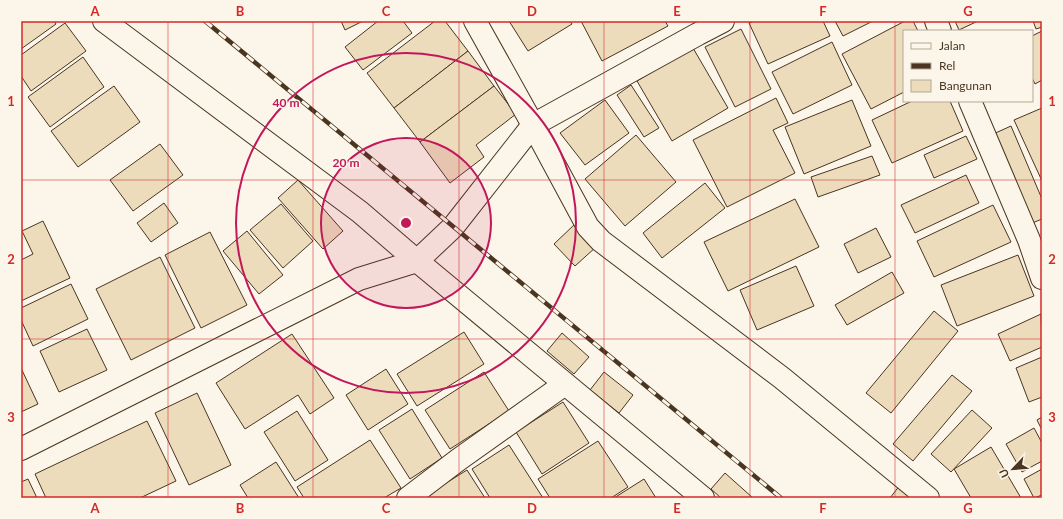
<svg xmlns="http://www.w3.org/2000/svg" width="1063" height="519" font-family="Lato,sans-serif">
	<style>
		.building { fill: #ecdcbc; stroke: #4a3520 }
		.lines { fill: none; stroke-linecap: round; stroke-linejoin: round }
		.minor-casing { stroke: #4a3520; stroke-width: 24 }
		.minor { stroke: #fbf6e9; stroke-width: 22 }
		.rail-casing { stroke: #4a3520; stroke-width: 4.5 }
		.rail { stroke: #fbf6e9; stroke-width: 3; stroke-dasharray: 9; stroke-linecap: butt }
		.grid { fill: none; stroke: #d62828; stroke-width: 1; stroke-opacity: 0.55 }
		.ring { fill: none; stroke: #c2185b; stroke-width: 2 }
		.centre { fill: #c2185b; stroke: #fbf6e9; stroke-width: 2 }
		.ring-label { font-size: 12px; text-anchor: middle; font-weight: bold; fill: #c2185b; stroke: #fbf6e9; stroke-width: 3; stroke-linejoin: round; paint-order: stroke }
		.neatline { fill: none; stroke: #d62828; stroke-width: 1.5 }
		.grid-label { font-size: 13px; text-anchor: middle; font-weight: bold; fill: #d62828 }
	</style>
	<rect width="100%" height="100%" fill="#fbf6e9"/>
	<g class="building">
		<polygon points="21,21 54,21 56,24 21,49"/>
		<polygon points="341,21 363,21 345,30"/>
		<polygon points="378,21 403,21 412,33 363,70 345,47"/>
		<polygon points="435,21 445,21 468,51 394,108 367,73"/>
		<polygon points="509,21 570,21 572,24 528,51"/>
		<polygon points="581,21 665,21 668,26 602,61"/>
		<polygon points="754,21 823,21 830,36 768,64 749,23"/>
		<polygon points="835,21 873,21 843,36"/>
		<polygon points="905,21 913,21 918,31 904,31 904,92 871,109 842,54"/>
		<polygon points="955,21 978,21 959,30"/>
		<polygon points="1033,21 1042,21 1042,27 1036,29"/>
		<polygon points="65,23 86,51 31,91 21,76 21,55"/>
		<polygon points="741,29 771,89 735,107 705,47"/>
		<polygon points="1042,31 1042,80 1035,84 1032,78 1032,36"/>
		<polygon points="832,42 852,85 793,114 772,72"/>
		<polygon points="693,48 728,108 672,141 637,81"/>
		<polygon points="468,51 494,86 420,142 394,108"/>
		<polygon points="83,57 104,87 50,127 28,97"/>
		<polygon points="631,85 659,128 644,137 617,95"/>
		<polygon points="114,86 140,122 78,167 51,131"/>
		<polygon points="494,86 516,114 476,145 484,157 450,183 420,142"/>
		<polygon points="776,98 788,123 773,130 795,173 727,207 693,140"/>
		<polygon points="605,100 629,133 585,165 560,133"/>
		<polygon points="852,100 871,146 804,174 785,127"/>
		<polygon points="912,101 950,101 963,131 892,163 872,120"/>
		<polygon points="1042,108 1042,181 1014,120"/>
		<polygon points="1011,126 1042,199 1042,219 1030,224 991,135"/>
		<polygon points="636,135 676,182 625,226 585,179"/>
		<polygon points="966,136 977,159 934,178 924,155"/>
		<polygon points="160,144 183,175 133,211 110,180"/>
		<polygon points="872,156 880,175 818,197 811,177"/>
		<polygon points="966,175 979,203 915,233 901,205"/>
		<polygon points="298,180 343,231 323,249 278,198"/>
		<polygon points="705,183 725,208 662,258 643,233"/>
		<polygon points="795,199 819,247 728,291 704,242"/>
		<polygon points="164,203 178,223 151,242 137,223"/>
		<polygon points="281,204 313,241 283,268 250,230"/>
		<polygon points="993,205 1011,242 934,277 917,241"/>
		<polygon points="43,221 70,278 21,301 21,260 33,254 22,231"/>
		<polygon points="575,224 596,247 575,266 554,244"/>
		<polygon points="876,228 891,257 858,273 844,244"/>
		<polygon points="247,231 283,275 259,294 223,251"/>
		<polygon points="210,232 247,305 201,328 165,255"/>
		<polygon points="1018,255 1034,296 957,326 941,285"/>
		<polygon points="160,257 195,328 131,360 96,289"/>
		<polygon points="796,266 814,306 757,330 740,290"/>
		<polygon points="892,272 904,293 847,325 835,305"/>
		<polygon points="71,284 88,319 33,346 21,320 21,308"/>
		<polygon points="934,311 958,331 891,413 866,393"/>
		<polygon points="1041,314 1042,347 1010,361 998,334"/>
		<polygon points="87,329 107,370 59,392 40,351"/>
		<polygon points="464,332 484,364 417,406 397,374"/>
		<polygon points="562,333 589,357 574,374 547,351"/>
		<polygon points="292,334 334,398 310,414 298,395 245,429 216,383"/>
		<polygon points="1042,357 1042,397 1029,402 1016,368"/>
		<polygon points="21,368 38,404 21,412"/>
		<polygon points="386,369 408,404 368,430 346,395"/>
		<polygon points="484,372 509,411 450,449 425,410"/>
		<polygon points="604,372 633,395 619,413 590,390"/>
		<polygon points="952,375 972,391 913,461 893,444"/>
		<polygon points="197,393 231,465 189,485 155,413"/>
		<polygon points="563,402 589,443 542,474 516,432"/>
		<polygon points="412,409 442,458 410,479 379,430"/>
		<polygon points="972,410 992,428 951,472 931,454"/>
		<polygon points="297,411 328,460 295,481 264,432"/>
		<polygon points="1042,417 1042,430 1037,420"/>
		<polygon points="147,421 176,481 140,498 46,498 35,474"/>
		<polygon points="1034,428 1042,443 1042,461 1022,472 1006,444"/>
		<polygon points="370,440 401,488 384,498 304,498 297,487"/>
		<polygon points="598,441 628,487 611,498 550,498 538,479"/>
		<polygon points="509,445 543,498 490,498 472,469"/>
		<polygon points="991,447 1021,498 971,498 954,469"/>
		<polygon points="276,462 299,498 248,498 240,485"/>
		<polygon points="1042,469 1042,495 1034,498 1024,479"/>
		<polygon points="467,470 485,498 422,498"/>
		<polygon points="725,473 753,498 721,498 711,489"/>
		<polygon points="28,479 37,498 21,498 21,482"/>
		<polygon points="644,479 656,498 614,498"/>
		<polygon points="900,485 913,495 910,498 890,498"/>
	</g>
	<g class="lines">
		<g class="minor-casing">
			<g id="minor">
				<polyline points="104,21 360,212 417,261 703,498"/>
				<polyline points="475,21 533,125 588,227 601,241 782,378 928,498"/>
				<polyline points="936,21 940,31"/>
				<polyline points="970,101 1029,240 1042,278"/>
				<polyline points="21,449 359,279 417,261 453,227 533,125 698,34 723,21"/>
				<polyline points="408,498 458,460 565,384"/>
			</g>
		</g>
		<use href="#minor" class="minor"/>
		<g class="rail-casing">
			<polyline id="rail" points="205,21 781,498"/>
		</g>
		<use href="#rail" class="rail"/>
	</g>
	<path class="grid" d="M168,21v477M313,21v477M459,21v477M604,21v477M750,21v477M895,21v477M21,180h1021M21,339h1021"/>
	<circle cx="406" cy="223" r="85" fill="#c2185b" fill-opacity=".12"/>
	<g class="ring">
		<circle cx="406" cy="223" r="85"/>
		<circle cx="406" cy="223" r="170"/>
	</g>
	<circle cx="406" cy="223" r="6" class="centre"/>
	<g class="ring-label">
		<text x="286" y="107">40 m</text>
		<text x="346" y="167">20 m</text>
	</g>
	<rect width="1063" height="519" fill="none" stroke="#fbf6e9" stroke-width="44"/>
	<rect x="903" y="30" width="130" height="72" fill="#fbf6e9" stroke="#b4a999"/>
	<rect x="911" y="43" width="20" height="6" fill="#fbf6e9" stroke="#b4a999"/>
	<text x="939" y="50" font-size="12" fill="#4a3520">Jalan</text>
	<rect x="911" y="63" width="20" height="6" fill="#4a3520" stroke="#b4a999"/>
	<text x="939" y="70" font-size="12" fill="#4a3520">Rel</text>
	<rect x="911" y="80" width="20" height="12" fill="#ecdcbc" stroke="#b4a999"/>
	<text x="939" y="90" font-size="12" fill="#4a3520">Bangunan</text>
	<g transform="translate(1013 469) rotate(244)" stroke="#fbf6e9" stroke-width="3" paint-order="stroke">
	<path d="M0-3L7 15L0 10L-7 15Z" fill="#4a3520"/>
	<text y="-6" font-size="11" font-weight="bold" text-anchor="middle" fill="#4a3520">U</text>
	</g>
	<rect x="22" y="22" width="1019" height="475" class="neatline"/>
	<g class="grid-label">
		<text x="95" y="16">A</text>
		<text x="240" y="16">B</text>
		<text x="386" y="16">C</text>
		<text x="532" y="16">D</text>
		<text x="677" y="16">E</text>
		<text x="823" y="16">F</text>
		<text x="968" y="16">G</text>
		<text x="11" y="106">1</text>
		<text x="1052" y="106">1</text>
		<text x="11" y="264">2</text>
		<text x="1052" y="264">2</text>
		<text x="11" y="422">3</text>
		<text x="1052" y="422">3</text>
		<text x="95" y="513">A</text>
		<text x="240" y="513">B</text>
		<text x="386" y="513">C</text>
		<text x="532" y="513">D</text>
		<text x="677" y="513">E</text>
		<text x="823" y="513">F</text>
		<text x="968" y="513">G</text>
	</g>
</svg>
